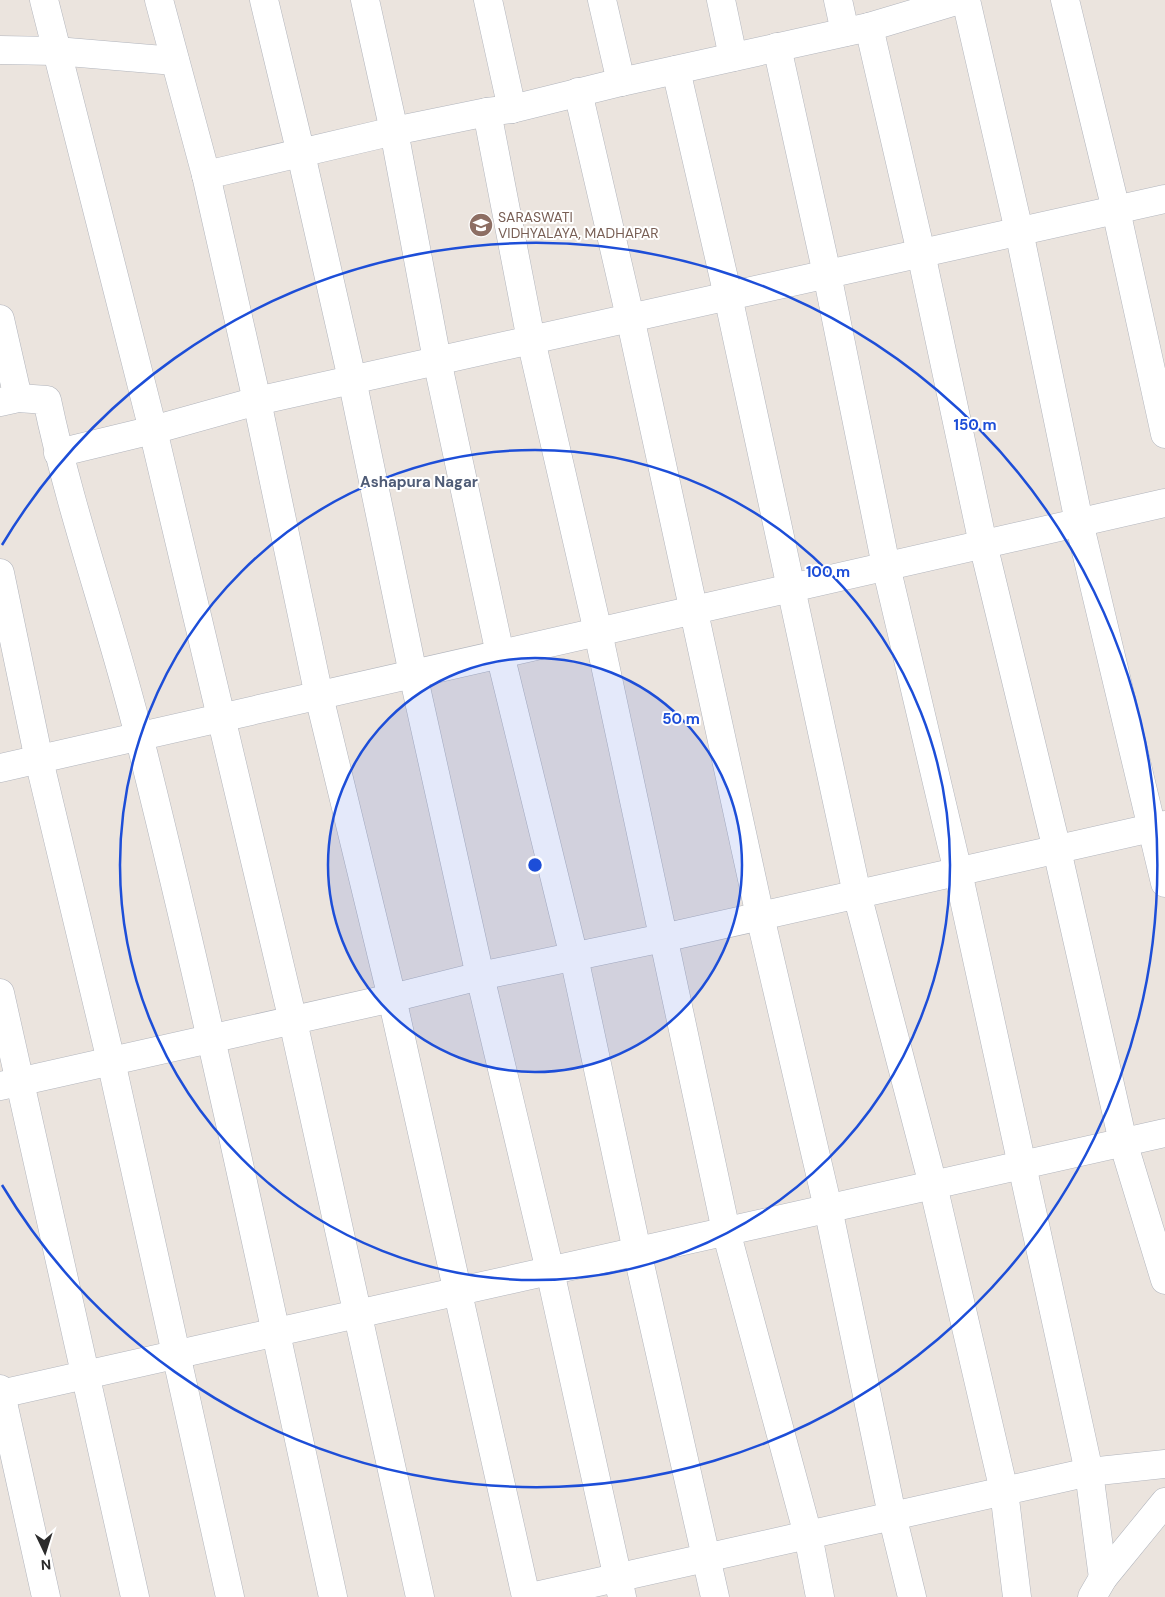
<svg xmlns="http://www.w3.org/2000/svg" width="1165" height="1597" font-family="'DM Sans',sans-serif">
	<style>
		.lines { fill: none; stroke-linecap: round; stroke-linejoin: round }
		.minor-casing { stroke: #b2b5bd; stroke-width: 29 }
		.minor { stroke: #fff; stroke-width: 28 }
		.ring { fill: none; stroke: #1d4ed8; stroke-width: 2.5 }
		.labels { text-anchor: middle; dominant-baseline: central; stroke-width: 4; stroke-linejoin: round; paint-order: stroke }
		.education-label { font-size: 14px; fill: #785e54; stroke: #fff; text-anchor: start }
		.neighbourhood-label { font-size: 15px; font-weight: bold; fill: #4f5c77; stroke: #fff }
		.centre { fill: #1d4ed8; stroke: #fff; stroke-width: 2.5 }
		.ring-label { font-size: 15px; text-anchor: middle; font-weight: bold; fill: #1d4ed8; stroke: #fff; stroke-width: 4; stroke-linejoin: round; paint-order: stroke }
	</style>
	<rect width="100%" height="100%" fill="#ebe4de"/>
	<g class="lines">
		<g class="minor-casing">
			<g id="minor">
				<polyline points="44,0 153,430 293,1021 420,1597"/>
				<polyline points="159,0 206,175 257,401 319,696 392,998 526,1597"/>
				<polyline points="264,0 301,154 352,379 413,674 480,976 550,1271 622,1597"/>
				<polyline points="365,0 394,131 437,360 500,654 574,957 637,1251 715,1597"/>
				<polyline points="488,0 512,109"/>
				<polyline points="602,0 621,82"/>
				<polyline points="721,0 733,57"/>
				<polyline points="838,0 845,32"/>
				<polyline points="966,0 1019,231 1079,522 1165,883"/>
				<polyline points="1065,0 1116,210 1165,434"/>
				<polyline points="869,27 921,253 983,544 1057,850 1123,1142 1165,1280"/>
				<polyline points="777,47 827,274 886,566 958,872 1089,1472 1103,1578"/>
				<polyline points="0,50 56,51 175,61"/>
				<polyline points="676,70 728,296 857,894 933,1185 1004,1491 1017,1597"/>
				<polyline points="578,92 630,317 760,916 828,1208 892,1515 912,1597"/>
				<polyline points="487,112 531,340 598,632 726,1231 808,1535 820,1597"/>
				<polyline points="206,175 394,131 487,112 512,109 621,82 869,27 959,0"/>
				<polyline points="0,319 18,398"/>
				<path d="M0,402l18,-4 29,2c24,115 65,226 93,340 71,284 131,571 193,857"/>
				<polyline points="58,453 153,430 257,401 1165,199"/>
				<polyline points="0,573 39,760 111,1061 230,1597"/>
				<polyline points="0,768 1165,503"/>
				<polyline points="0,993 135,1597"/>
				<polyline points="0,1086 392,998 480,976 663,938 1165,825"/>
				<polyline points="0,1389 46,1597"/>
				<polyline points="0,1394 1165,1133"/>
				<polyline points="531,1597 1089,1472 1165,1464"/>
				<polyline points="1092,1597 1103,1578 1165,1502"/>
			</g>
		</g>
		<use href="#minor" class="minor"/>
	</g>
	<circle cx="535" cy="865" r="207" fill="#1d4ed8" fill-opacity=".12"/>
	<g class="ring">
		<circle cx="535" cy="865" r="207"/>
		<circle cx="535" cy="865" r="415"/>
		<path d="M2 545A622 622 0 1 1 2 1185"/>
	</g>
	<defs>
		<g id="school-disc" transform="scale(1.25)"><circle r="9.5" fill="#8d6e63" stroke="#fff"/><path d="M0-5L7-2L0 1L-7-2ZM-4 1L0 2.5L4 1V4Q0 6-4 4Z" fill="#fff"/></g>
	</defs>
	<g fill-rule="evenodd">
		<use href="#school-disc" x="481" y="225"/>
	</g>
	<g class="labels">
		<g class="education-label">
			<text x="498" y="217">SARASWATI<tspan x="498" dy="16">VIDHYALAYA, MADHAPAR</tspan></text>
		</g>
		<g class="neighbourhood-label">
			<text x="419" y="482">Ashapura Nagar</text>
		</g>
	</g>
	<circle cx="535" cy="865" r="8" class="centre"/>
	<g class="ring-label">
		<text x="975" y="430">150 m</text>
		<text x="828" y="577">100 m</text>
		<text x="681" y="724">50 m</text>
	</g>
	<g transform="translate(45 1552) rotate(176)" stroke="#ffffff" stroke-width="4" paint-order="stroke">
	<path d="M0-4L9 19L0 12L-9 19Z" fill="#2b2b2b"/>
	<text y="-8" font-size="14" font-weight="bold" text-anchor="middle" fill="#2b2b2b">N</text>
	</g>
</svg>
